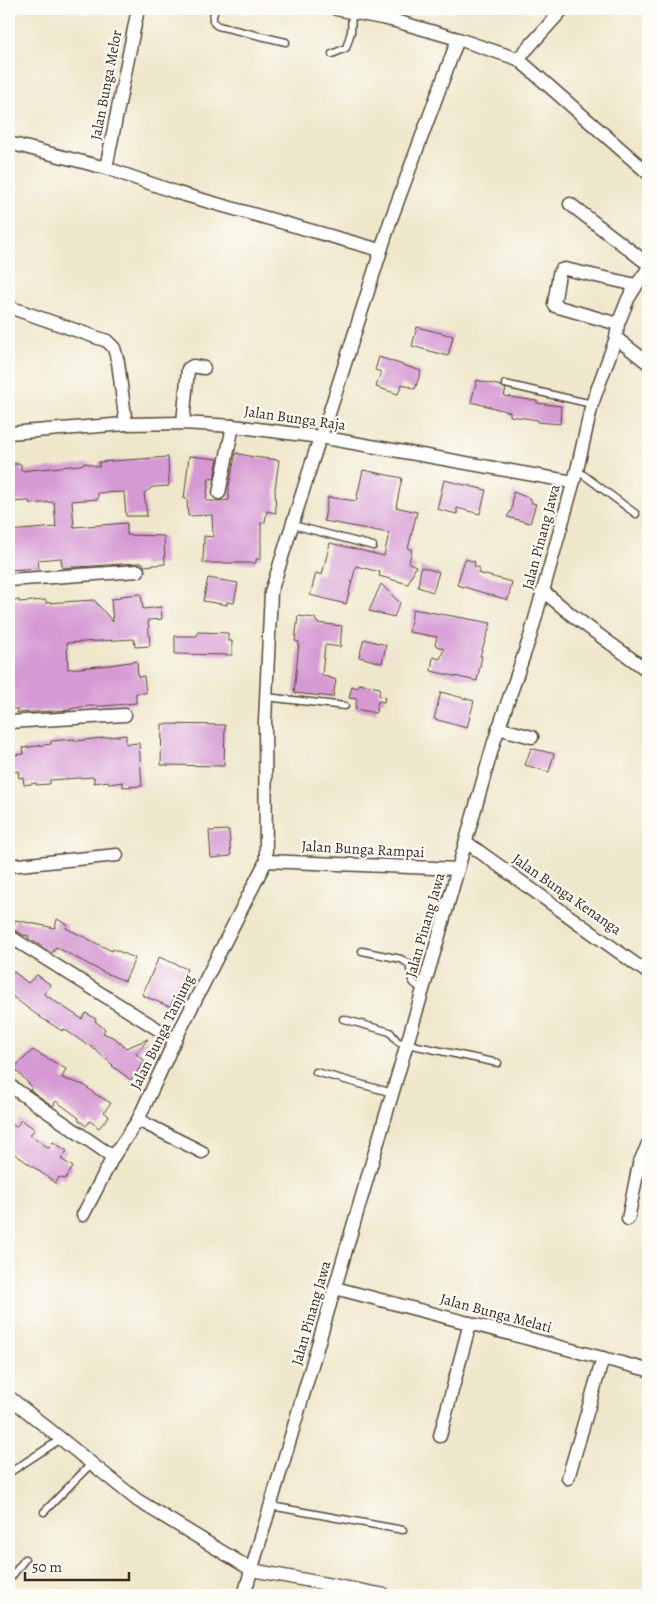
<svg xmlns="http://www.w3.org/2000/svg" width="657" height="1604" font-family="Alegreya,serif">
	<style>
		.building { fill: #d599d3 }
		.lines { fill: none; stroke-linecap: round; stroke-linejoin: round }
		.service-casing { stroke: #564638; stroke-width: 9 }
		.minor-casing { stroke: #564638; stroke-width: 15 }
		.service { stroke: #fff; stroke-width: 6 }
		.minor { stroke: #fff; stroke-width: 12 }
		.labels { text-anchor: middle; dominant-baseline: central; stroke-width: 4.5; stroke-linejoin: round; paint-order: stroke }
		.street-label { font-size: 15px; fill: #3b2a1e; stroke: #fdfcf7 }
	</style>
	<rect width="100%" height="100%" fill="#fdfcf7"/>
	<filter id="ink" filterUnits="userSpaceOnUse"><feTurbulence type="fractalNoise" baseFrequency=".02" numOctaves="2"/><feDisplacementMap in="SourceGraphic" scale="10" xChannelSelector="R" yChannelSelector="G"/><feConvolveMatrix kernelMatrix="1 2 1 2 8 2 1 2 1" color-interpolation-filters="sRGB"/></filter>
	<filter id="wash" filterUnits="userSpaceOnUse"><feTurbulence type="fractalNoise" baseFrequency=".0096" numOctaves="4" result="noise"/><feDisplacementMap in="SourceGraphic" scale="20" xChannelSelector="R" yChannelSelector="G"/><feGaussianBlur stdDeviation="1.12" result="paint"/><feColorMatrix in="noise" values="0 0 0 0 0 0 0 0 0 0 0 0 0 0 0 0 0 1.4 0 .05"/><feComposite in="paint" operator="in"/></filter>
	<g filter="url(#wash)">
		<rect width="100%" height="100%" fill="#efe7cb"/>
		<g id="blocks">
			<g class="building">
				<polygon points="417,327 453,336 448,356 412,346"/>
				<polygon points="379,357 421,371 415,389 402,384 398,394 376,387 381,372 375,370"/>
				<polygon points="477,380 501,386 506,389 504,396 537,401 537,403 561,406 560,424 538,422 538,420 510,416 510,412 471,402"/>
				<polygon points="236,453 253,457 279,460 275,489 276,513 267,511 265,522 261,523 261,559 256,559 256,563 203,563 204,536 213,537 212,515 188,516 187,499 184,499 189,456 218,459 214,479 209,478 206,501 221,501 229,500 229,486"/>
				<polygon points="168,457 169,486 153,487 144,493 147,516 126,516 124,492 98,493 98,499 72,501 74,527 127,523 127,535 164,536 165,564 144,566 143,563 137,563 62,568 61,558 38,560 39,568 9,570 9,531 56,527 54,502 30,504 29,501 9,502 9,464 21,464 21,471 80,465 86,463 99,467 99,462"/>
				<polygon points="363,470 402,478 396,507 417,512 408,549 412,549 409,563 416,566 408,584 379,576 380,572 356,566 346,604 310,595 316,573 322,575 330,543 384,556 389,533 324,521 328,497 356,501"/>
				<polygon points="444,480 486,490 480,514 457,508 457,514 437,509"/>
				<polygon points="513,492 531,499 532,503 536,504 530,523 507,517 512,509"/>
				<polygon points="465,559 475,562 474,566 480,568 478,573 512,582 508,600 457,585"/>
				<polygon points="421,567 439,572 433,592 418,587"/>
				<polygon points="208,578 238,583 234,603 227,602 227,605 203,601"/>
				<polygon points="381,584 400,603 394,617 369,611"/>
				<polygon points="141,594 143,609 161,607 162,619 148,620 150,646 135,647 134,639 67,643 68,669 109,665 137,661 138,677 144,676 146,693 136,693 136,703 105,706 87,706 70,709 71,710 17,713 17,709 9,709 9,667 11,667 9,638 9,601 19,600 19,602 46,600 46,603 94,600 113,622 111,599 120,598 120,596"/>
				<polygon points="413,609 491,623 480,656 482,656 477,681 431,671 433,657 440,659 444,649 435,645 437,637 409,632"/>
				<polygon points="298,616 315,618 317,623 342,626 340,647 325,645 322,675 336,680 333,697 294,693 299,642 295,641"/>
				<polygon points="198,632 228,633 228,641 232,641 232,655 175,654 175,636 197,636"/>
				<polygon points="364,639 386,645 382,663 359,657"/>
				<polygon points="359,684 380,688 379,695 385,698 384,702 378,701 376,713 355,709 357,699 349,698 352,686 358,688"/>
				<polygon points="441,692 474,701 467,728 434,719"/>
				<polygon points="162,724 225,725 224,766 161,765"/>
				<polygon points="126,735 126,744 139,743 142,786 123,787 123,782 109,784 108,781 94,783 94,777 50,780 50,784 36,785 36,783 24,785 23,777 19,778 18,771 13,772 11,755 24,754 23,748 51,744 51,741 75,739 76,741"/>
				<polygon points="531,748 554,754 549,772 525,765"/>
				<polygon points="229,830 231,856 211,858 209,831"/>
				<polygon points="57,919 68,925 66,928 112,951 113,949 135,958 125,981 103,972 56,947 52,953 28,938 29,936 23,935 13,929 15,920 55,928"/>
				<polygon points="159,957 187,969 170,1007 142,995"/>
				<polygon points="9,968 28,983 37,975 51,985 44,994 82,1019 86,1013 96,1019 95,1021 105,1029 103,1033 115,1038 126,1048 148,1039 136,1054 145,1061 131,1080 112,1066 113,1065 88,1044 87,1045 64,1029 62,1031 37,1015 9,994"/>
				<polygon points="33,1050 66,1069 62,1078 84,1085 95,1094 111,1103 104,1112 109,1116 99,1128 90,1121 86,1126 78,1119 79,1118 56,1101 53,1106 30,1090 32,1087 14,1068"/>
				<polygon points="21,1120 35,1129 30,1135 49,1148 53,1142 67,1151 61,1159 73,1167 65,1179 59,1177 56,1183 9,1150 9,1122 16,1127"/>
			</g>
		</g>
	</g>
	<g filter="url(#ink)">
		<use href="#blocks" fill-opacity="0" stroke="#564638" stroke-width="1"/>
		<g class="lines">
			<g class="service-casing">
				<g id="service">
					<path d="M215,9c-2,7 -5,13 3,17l68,16"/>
					<polyline points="332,54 346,48 351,32 352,12"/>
					<polyline points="505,384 592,404"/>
					<polyline points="577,470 636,514"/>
					<polyline points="293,525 373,546"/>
					<polyline points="266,697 345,706"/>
					<path d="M362,951l39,8 8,5c4,14 -2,17 14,25"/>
					<polyline points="343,1019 390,1032 398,1042 498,1063"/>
					<polyline points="316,1072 393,1093"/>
					<polyline points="9,1473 61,1439"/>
					<polyline points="271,1506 403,1530"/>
					<polyline points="44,1512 92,1463"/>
					<polyline points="9,1580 25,1559"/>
				</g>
			</g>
			<g class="minor-casing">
				<g id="minor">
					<polyline points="336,9 392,20 458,39 518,59 648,173"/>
					<polyline points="518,59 563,9"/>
					<polyline points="9,143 106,168 178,193 380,250"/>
					<polyline points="106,168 138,9"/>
					<polyline points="570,204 648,264"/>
					<polyline points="9,307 107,341 114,348 118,362 126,424"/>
					<polyline points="618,324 555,306 554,304 559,274 561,270 565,269 636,285"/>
					<polyline points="616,338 648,363"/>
					<polyline points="183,423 188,369 193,366 204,368"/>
					<polyline points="9,433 126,424 183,423 233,426 320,437 573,482"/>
					<polyline points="219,493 233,426"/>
					<polyline points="9,580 138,571"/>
					<polyline points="543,591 573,616 648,671"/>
					<polyline points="9,722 125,715"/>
					<polyline points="498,728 532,737"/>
					<polyline points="466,842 648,973"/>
					<polyline points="266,861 458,869"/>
					<polyline points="9,866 117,855"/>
					<polyline points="9,936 175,1040"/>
					<polyline points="9,1085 113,1157"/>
					<polyline points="138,1120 202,1152"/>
					<polyline points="83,1215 113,1157 138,1120 175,1040 266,861 265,721 271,592 320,437 328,417 390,222 458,39"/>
					<polyline points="628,1219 639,1164 648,1144"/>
					<polyline points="335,1288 648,1370"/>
					<polyline points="9,1397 137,1500 252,1570 385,1595"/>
					<polyline points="440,1436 470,1323"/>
					<polyline points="568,1478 603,1358"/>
					<polyline points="244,1595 440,932 494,742 530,637 577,470 592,404 616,338 618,324 628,299 636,286 648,269"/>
				</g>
			</g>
			<use href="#service" class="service"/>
			<use href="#minor" class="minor"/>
		</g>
	</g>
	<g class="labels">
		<g class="street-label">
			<text transform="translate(106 85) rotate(-79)">Jalan Bunga Melor</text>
			<text transform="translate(295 418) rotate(8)">Jalan Bunga Raja</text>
			<text transform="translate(541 537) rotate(-75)">Jalan Pinang Jawa</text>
			<text transform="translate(363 849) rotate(3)">Jalan Bunga Rampai</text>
			<text transform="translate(567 894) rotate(35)">Jalan Bunga Kenanga</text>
			<text transform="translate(425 925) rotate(-74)">Jalan Pinang Jawa</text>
			<text transform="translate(162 1032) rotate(-64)">Jalan Bunga Tanjung</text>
			<text transform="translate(311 1313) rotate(-74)">Jalan Pinang Jawa</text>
			<text transform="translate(496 1313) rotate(15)">Jalan Bunga Melati</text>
		</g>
	</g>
	<rect width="657" height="1604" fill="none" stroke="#fdfcf7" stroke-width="30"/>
	<path d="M25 1572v8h104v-8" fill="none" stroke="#3b2a1e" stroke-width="2.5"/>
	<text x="32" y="1572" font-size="15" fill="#3b2a1e" stroke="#fdfcf7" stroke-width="4" paint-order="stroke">50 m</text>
</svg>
